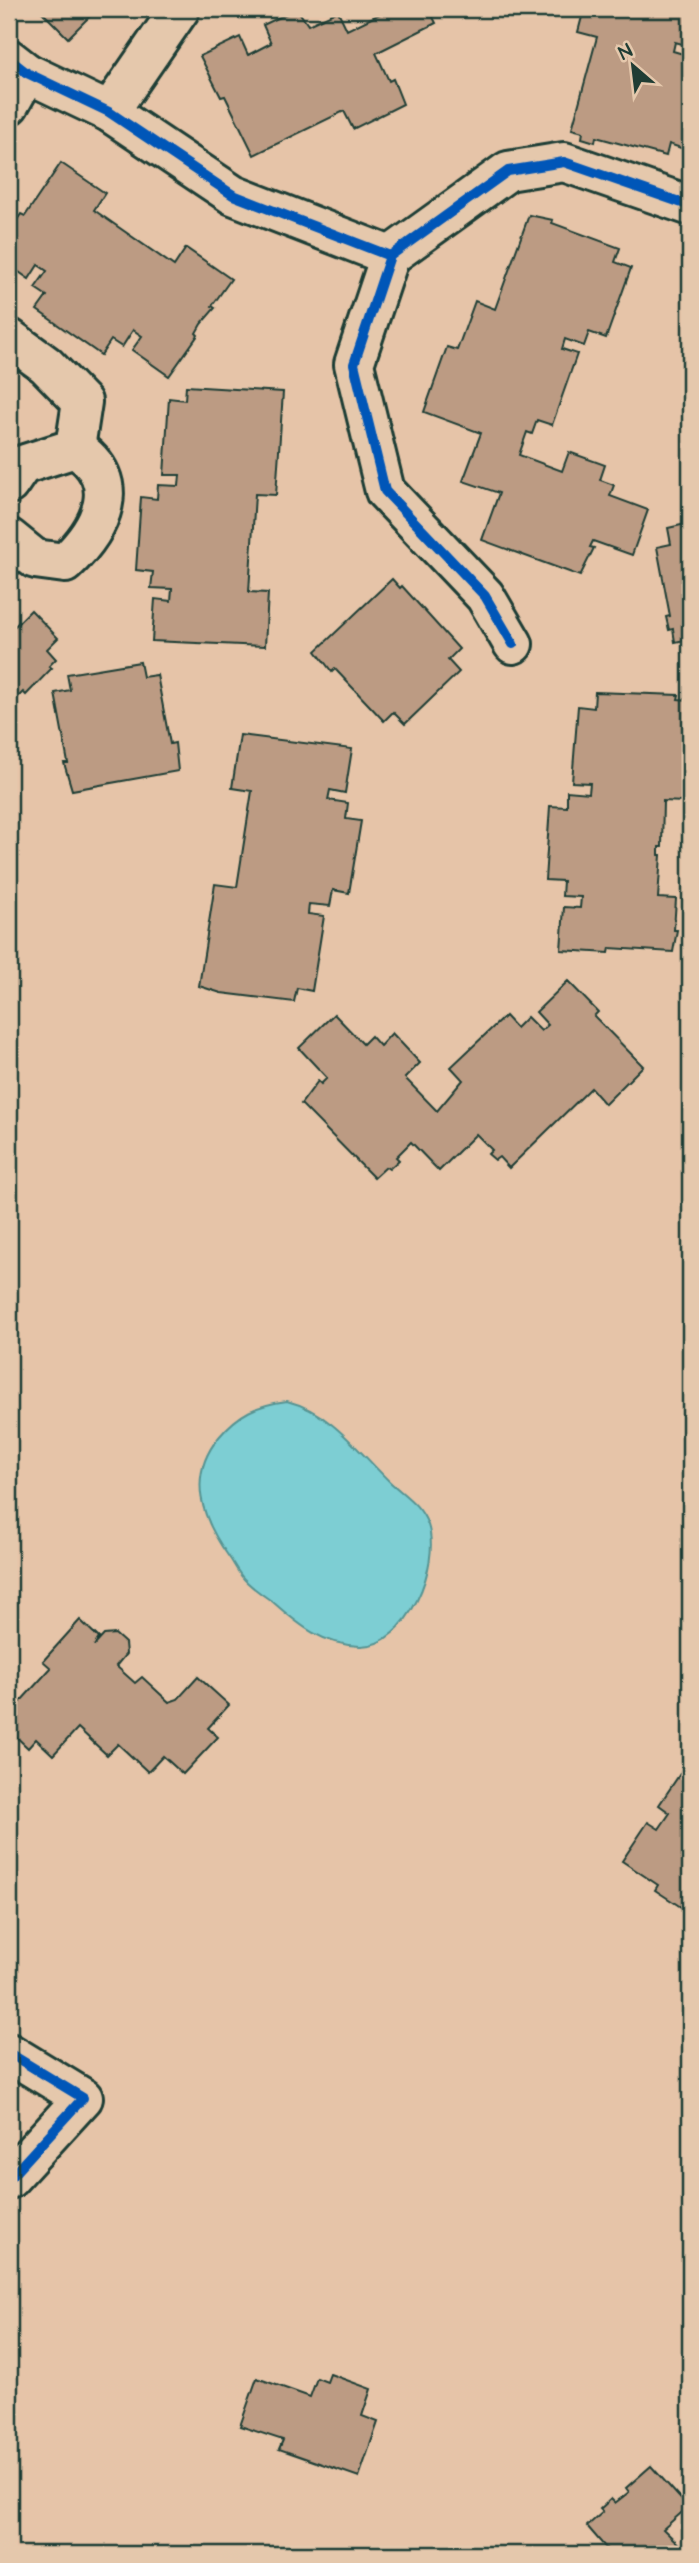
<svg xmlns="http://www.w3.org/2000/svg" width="699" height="2563" font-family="'Architects Daughter',sans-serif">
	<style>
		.water { fill: #7dced3; stroke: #579493; stroke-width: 2 }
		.building { fill: #bc9b83; stroke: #1f3d34; stroke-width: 2 }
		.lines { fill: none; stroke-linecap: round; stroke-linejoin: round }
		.minor-casing { stroke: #1f3d34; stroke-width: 44 }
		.minor { stroke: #e5c8ac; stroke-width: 38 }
		.cycleway-casing { stroke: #e5c8ac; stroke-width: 15 }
		.cycleway { stroke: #0057b8; stroke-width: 10 }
	</style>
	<rect width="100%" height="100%" fill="#e6c4a8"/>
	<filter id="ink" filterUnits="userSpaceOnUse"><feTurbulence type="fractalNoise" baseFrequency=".0143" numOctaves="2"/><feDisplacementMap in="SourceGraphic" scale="14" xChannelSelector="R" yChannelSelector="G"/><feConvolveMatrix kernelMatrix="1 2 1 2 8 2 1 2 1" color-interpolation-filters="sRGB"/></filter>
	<g filter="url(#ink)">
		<path class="water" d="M287,1401c44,11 72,51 103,81 14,13 31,23 38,43 13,39 -20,122 -68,121 -37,-1 -60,-20 -87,-44 -10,-7 -21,-14 -29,-23 -6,-6 -10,-15 -15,-22 -27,-38 -43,-80 -10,-120 20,-24 38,-32 68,-36z"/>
		<g class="building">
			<polygon points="39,9 97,9 68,38"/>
			<polygon points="297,9 308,25 338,11 347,30 384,12 383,9 429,9 436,23 376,53 389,81 393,79 403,104 353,129 344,111 254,155 225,96 221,97 200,56 240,37 248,55 271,43 263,25"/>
			<polygon points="584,9 690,9 690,46 675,42 673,51 690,56 690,126 684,149 669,144 666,156 596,137 595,142 582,138 583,132 572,129 597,37 578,32"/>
			<polygon points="61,163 105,193 94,210 174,266 186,248 231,279 212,306 215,308 201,324 196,333 198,335 169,376 132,350 142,336 133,330 122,347 111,340 101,355 37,310 47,296 35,288 47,271 38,265 29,279 9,265 9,232 21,214 25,216"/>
			<polygon points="529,215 553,220 552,223 620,248 615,262 631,268 606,338 589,332 584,346 565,339 562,349 577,354 552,425 537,420 532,434 527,432 519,455 562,471 569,452 605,465 600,480 614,485 610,496 648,510 632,555 593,541 590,547 594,548 580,576 482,540 499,493 463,481 481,433 424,412 447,347 457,350 475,301 495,309"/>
			<polygon points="186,386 283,392 276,495 255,494 249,592 268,593 265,646 152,641 155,599 171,601 172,589 151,588 153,572 136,570 141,497 157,499 158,485 179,486 180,475 164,475 169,398 185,400"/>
			<polygon points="690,523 690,639 675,642 673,629 669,630 666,617 670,616 657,547 671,544 668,528"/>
			<polygon points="392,579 400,588 402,586 459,649 448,660 459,672 405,724 393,712 384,721 335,669 332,672 316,651"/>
			<polygon points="31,610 58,638 47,649 56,659 49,666 52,668 26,695 23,692 9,706 9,619 15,626"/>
			<polygon points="140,662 143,677 157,675 170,744 175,743 178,771 72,790 64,763 68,763 55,693 70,690 67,674"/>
			<polygon points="595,692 679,695 678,699 690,700 687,754 690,754 684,802 663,801 662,847 659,847 659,855 661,855 658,898 676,899 674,930 677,930 673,952 610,948 609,953 561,950 564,907 580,908 581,897 562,896 563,881 545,880 550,806 567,807 567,791 589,793 590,783 572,782 578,706 594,708"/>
			<polygon points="240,735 352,749 345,793 330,790 328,800 348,803 346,819 361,821 349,893 333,890 330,906 309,904 308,914 324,916 312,991 297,988 294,1002 221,993 199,986 215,884 237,887 252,791 232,788"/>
			<polygon points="568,981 598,1012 594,1016 643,1066 605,1104 591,1088 509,1168 499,1157 495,1160 488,1154 492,1150 476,1134 439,1171 411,1142 396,1157 399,1160 389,1169 386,1167 374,1178 301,1104 318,1081 321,1084 327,1078 299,1048 334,1014 363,1044 371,1036 380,1046 392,1033 420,1063 405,1078 437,1111 463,1080 451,1067 505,1016 516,1028 527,1017 541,1031 548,1025 536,1012"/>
			<polygon points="80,1620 99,1638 94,1646 104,1635 115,1634 125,1643 126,1654 116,1666 135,1683 142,1677 169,1702 178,1699 198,1677 229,1705 208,1728 218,1737 183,1774 163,1756 148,1772 118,1744 107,1755 78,1728 53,1755 36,1739 28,1748 9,1730 9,1714 51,1668 43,1661"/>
			<polygon points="690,1759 690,1913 655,1890 658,1885 622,1861 648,1822 659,1829 670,1813 659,1805"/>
			<polygon points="330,2374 371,2389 362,2416 378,2422 359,2477 279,2449 283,2440 240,2426 257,2378 310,2397 317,2378 327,2382"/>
			<polygon points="651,2466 688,2507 663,2529 689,2554 611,2554 587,2526 603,2512 600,2509 611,2499 615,2503 629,2492 626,2488"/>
		</g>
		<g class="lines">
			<g class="minor-casing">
				<g id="minor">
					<polyline points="9,59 27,73 109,112 233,195 390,256 354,364 385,491 485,596 513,644"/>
					<polyline points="9,105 27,73"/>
					<polyline points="109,112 180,9"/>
					<polyline points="390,256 508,171 564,162 688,205"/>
					<polyline points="9,338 46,365 82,402 75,448"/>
					<polyline points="9,484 22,465 75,448"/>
					<path d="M9,538l26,21 30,4c36,-34 61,-82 10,-115"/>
					<polyline points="9,2053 83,2098 9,2179"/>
				</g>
			</g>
			<use href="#minor" class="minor"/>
			<g class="cycleway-casing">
				<g id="cycleway">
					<polyline points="9,59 27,73 109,112 233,195 390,256 354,364 385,491 485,596 513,644"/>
					<polyline points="390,256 508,171 564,162 688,205"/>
					<polyline points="9,2053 83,2098 9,2179"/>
				</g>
			</g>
			<use href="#cycleway" class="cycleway"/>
		</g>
	</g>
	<rect width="699" height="2563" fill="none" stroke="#e5c8ac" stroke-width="35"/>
	<rect x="18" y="18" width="664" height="2528" fill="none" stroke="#1f3d34" stroke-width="2.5" filter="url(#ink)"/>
	<g transform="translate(633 66) rotate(332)" stroke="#e5c8ac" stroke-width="5" paint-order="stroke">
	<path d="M0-5L12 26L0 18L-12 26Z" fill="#1f3d34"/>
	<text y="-10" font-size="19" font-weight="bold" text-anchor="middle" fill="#1f3d34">N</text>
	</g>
</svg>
